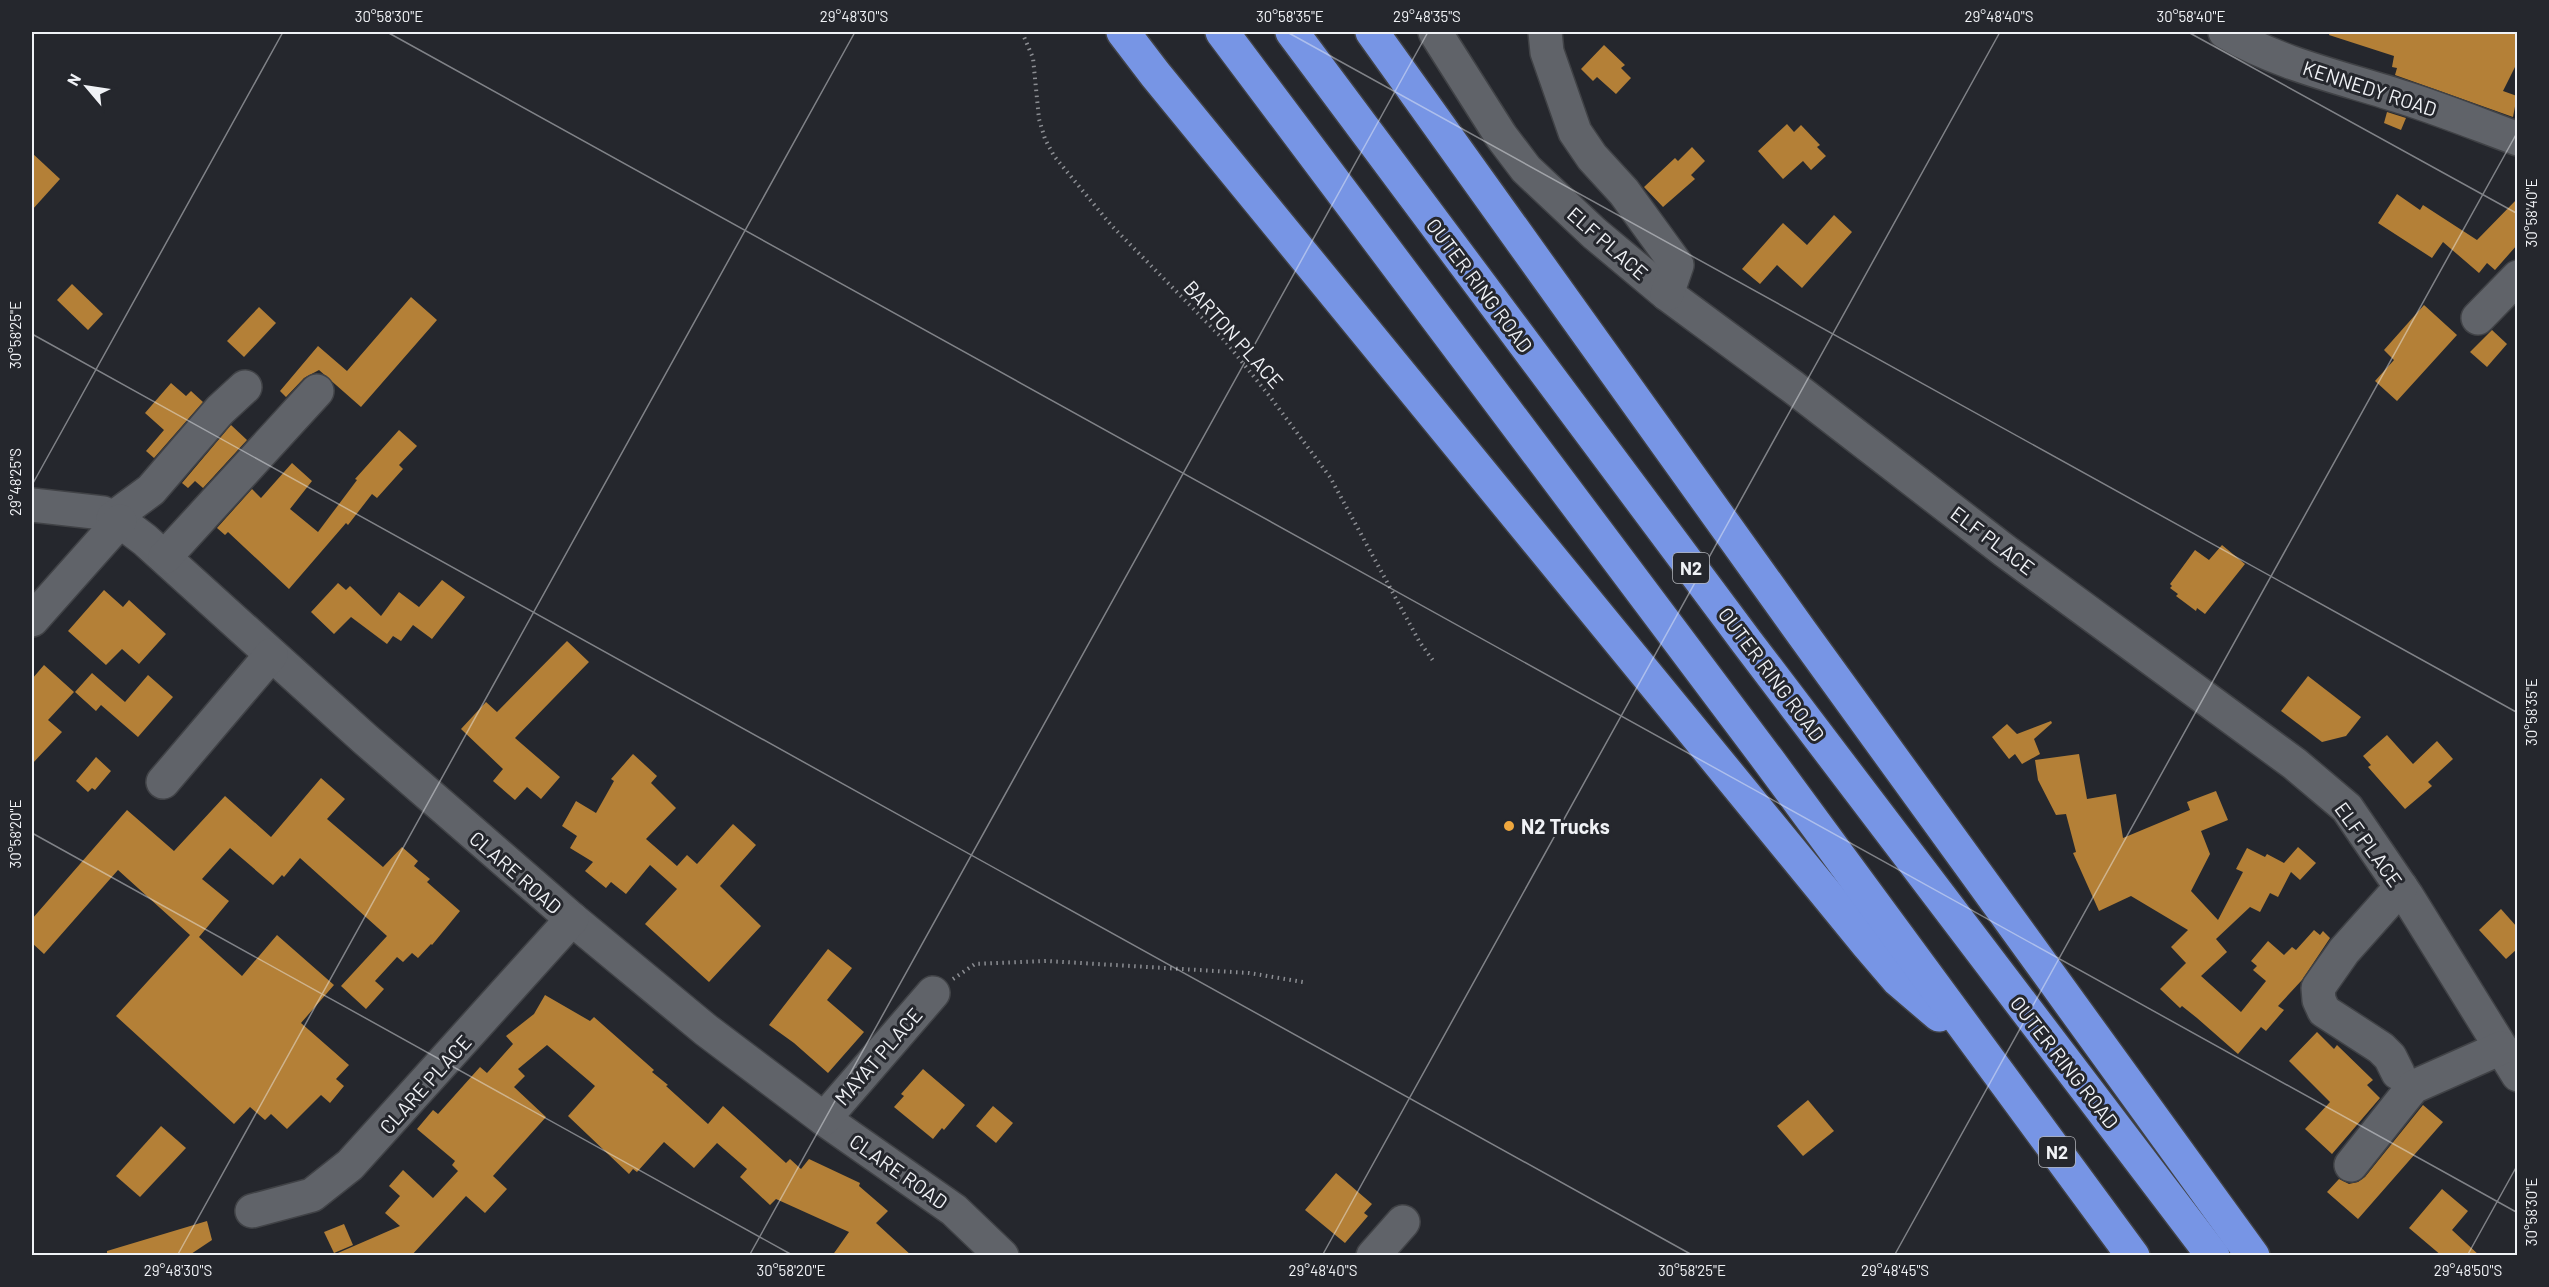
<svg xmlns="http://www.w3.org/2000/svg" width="2549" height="1287" font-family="Barlow,sans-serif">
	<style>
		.building { fill: #b48037 }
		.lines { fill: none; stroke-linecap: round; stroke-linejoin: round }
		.minor-casing { stroke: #404246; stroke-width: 36 }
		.highway-casing { stroke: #404246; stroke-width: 36 }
		.path { stroke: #8c8e93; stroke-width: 4; stroke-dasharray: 1.5 4.5; stroke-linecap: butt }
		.minor { stroke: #606369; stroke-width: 33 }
		.highway { stroke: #7795e5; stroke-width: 33 }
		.ticks { fill: none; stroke: #f0f2f6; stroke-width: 1.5; stroke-opacity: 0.45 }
		.poi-dot { fill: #efa73e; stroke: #25272d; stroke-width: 2 }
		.labels { text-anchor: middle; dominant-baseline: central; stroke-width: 6; stroke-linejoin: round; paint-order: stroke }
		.shield { fill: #25272d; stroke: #b3b5ba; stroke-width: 1.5 }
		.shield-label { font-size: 18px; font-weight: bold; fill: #f0f2f6 }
		.street-label { font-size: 20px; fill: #f0f2f6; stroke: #25272d }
		.poi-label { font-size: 20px; font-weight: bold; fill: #f0f2f6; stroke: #25272d; text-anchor: start }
		.neatline { fill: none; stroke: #f0f2f6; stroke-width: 2 }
		.ticks-label { font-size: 15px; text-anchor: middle; fill: #f0f2f6 }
	</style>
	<rect width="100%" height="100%" fill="#25272d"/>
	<g class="building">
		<polygon points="2330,32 2517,32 2517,63 2503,91 2517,96 2513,117 2395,75 2397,68 2392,67 2394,56 2329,35"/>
		<polygon points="1604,45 1625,65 1621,68 1631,78 1616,94 1597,77 1593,81 1581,69"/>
		<polygon points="2387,112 2406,118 2401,130 2384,123"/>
		<polygon points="1787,124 1794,132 1801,125 1820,145 1817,147 1826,156 1811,170 1803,161 1783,179 1758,151"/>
		<polygon points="1692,147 1705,161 1691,175 1695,179 1663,207 1644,187 1675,158 1678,161"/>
		<polygon points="32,153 60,179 32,210"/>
		<polygon points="2397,194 2420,210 2423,205 2477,240 2517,199 2517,245 2495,270 2487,263 2479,273 2443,242 2432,258 2378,223"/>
		<polygon points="1834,215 1852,232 1802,288 1777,265 1760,284 1742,269 1783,223 1807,245"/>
		<polygon points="72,284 103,314 88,330 57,300"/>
		<polygon points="411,297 437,320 361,407 319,370 304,378 286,397 280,391 318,346 347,371"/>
		<polygon points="2424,305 2457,335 2397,401 2375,381 2394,360 2384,350"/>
		<polygon points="259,307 276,323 244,357 227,341"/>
		<polygon points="2492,330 2507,344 2487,367 2470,352"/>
		<polygon points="171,383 186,396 191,391 203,402 154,458 146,451 164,430 145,413"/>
		<polygon points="231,425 247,440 203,488 195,481 188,488 182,483"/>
		<polygon points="399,430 417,446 399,465 403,469 377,498 372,494 348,525 346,523 289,589 228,532 225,535 217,528 252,489 261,498 292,463 312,481 290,509 318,532 357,480 355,479"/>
		<polygon points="2222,545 2245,564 2205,614 2197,608 2196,611 2176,596 2178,594 2170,588 2172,586 2170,584 2195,550 2209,560"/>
		<polygon points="442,580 465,597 432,639 413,625 401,641 393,636 387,644 351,617 334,634 311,612 338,583 346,590 350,586 381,616 399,592 419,607"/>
		<polygon points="104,590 123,607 129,600 166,634 139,664 122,649 106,665 68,631"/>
		<polygon points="567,641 589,662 515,738 560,777 541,799 527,787 515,800 493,781 503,769 461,729 486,702 497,712"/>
		<polygon points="44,665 74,692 48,720 62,732 32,764 32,679"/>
		<polygon points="92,673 125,702 148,675 173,697 138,737 101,705 96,711 75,692"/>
		<polygon points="2308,676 2361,717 2346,736 2322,742 2281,711"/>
		<polygon points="2051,721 2052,723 2034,739 2040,754 2022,764 2015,754 2009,759 1992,737 2007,724 2017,734"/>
		<polygon points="2387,735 2413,764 2437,741 2453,759 2428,782 2432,786 2405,809 2368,767 2371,765 2363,756"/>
		<polygon points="633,754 657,776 651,783 676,808 646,839 677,866 687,855 697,864 733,824 756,845 720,886 761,926 709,982 645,924 677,889 650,865 626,894 611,882 606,888 585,871 593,862 570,848 577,836 562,826 576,801 596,813 614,781 611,779"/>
		<polygon points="2079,754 2087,799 2116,794 2123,838 2190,810 2187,802 2216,791 2228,820 2201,831 2210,854 2191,891 2218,920 2243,872 2236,869 2247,848 2265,857 2267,854 2284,863 2298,847 2316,863 2300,880 2291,872 2278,897 2270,893 2260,912 2250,907 2216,939 2227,952 2201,976 2241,1012 2266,981 2253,970 2257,966 2251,961 2268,941 2284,955 2292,947 2296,950 2314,930 2320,935 2323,931 2330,938 2302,980 2278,1006 2284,1010 2266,1031 2261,1027 2238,1054 2197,1018 2182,1006 2180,1008 2160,989 2186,963 2171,947 2188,930 2131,896 2099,911 2073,853 2076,852 2066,814 2056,815 2038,780 2035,760"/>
		<polygon points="96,757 111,771 95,790 92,788 88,792 76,781"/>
		<polygon points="321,778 345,799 327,819 383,867 402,847 418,861 414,866 430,879 427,882 460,911 432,945 431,944 418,958 412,953 403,962 397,957 375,981 384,989 366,1009 341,986 387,936 300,858 284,877 282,875 273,885 230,848 202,879 229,901 199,937 242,976 277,935 334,985 301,1023 349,1065 336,1079 344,1086 330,1103 321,1095 287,1129 271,1114 265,1120 250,1107 234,1124 116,1016 190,935 118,870 44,954 32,943 32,919 127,810 174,851 225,796 271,837"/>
		<polygon points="2501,909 2517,927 2517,949 2506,959 2479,930"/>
		<polygon points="828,949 852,968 827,1000 864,1032 828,1073 794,1043 769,1025"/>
		<polygon points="545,995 590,1021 594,1017 654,1070 652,1072 668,1085 666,1086 708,1124 723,1106 786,1163 790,1159 801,1169 809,1159 860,1183 859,1186 888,1211 876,1223 912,1256 832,1256 849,1232 776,1199 770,1205 740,1177 747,1169 717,1143 694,1168 664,1142 637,1172 633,1169 629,1174 568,1116 595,1086 547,1045 518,1069 525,1076 514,1087 546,1117 493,1176 507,1189 485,1213 466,1196 411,1256 331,1256 400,1226 385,1213 400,1196 389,1186 403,1170 433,1198 458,1171 452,1165 455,1161 417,1129 433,1110 438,1114 480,1067 487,1073 513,1044 506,1036 534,1014"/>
		<polygon points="2317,1032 2334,1049 2337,1045 2373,1080 2367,1085 2380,1098 2332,1154 2305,1129 2330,1102 2289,1061"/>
		<polygon points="923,1069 965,1105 944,1130 942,1128 933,1139 894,1107 904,1096 901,1094"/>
		<polygon points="1808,1100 1834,1131 1803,1156 1777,1126"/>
		<polygon points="2423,1105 2443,1122 2358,1219 2327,1192 2339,1179 2349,1184 2358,1182 2365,1177"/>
		<polygon points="993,1106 1013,1123 996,1143 976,1126"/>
		<polygon points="161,1126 186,1148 140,1197 116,1176"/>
		<polygon points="1336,1173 1372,1204 1364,1213 1368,1216 1345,1243 1305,1210"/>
		<polygon points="2442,1189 2468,1211 2452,1230 2480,1256 2442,1256 2409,1228"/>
		<polygon points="207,1221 212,1240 188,1256 107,1256 107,1251"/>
		<polygon points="344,1224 353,1245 334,1253 324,1232"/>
	</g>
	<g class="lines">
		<g class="minor-casing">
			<g id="minor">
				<polyline points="1435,32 1501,136 1526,169 1594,233 1667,294 1793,387 2005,551 2295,764 2347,808 2407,896 2518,1075"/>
				<polyline points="1545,32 1547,52 1575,132 1592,157 1624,192 1677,265 1667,294"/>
				<path d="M2225,32c56,33 119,46 180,66 38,12 75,27 113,41"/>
				<polyline points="2478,318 2518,277"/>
				<polyline points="32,505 103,513 120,521 145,540 365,739 572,919 706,1030 824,1119 954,1210 1002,1256"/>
				<polyline points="113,518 151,490 220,410 245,387"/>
				<polyline points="165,557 317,391"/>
				<polyline points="32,620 120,521"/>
				<polyline points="163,782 271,655"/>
				<polyline points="2398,1073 2390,1057 2381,1048 2324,1011 2319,1000 2318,988 2344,951 2401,887"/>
				<polyline points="824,1119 933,993"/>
				<polyline points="2351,1165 2413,1087 2501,1048"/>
				<polyline points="252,1211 312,1195 350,1165 572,919"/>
				<polyline points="1373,1256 1403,1222"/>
			</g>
		</g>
		<g class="highway-casing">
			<g id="highway">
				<polyline points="1123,32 1155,74 1868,945 1898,980 1939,1015"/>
				<polyline points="1222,32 1769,761 2133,1256"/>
				<polyline points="1292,32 1746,641 2213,1256"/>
				<polyline points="1372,32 1802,633 2253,1256"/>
			</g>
		</g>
		<g class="path">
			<polyline points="1022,32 1033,58 1039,119 1045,139 1054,156 1111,225 1226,342 1271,398 1330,477 1419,641 1434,662"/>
			<polyline points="953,979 975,964 1047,961 1249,973 1303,982"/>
		</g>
		<use href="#minor" class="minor"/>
		<use href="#highway" class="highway"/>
	</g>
	<path class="ticks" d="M387,32l2131,1181M1287,32l1231,681M2188,32l330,182M32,334l1662,922M32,485l251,-453M32,833l762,423M177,1256l678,-1224M749,1256l679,-1224M1322,1256l678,-1224M1894,1256l624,-1125M2467,1256l51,-92"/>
	<circle class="poi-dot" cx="1509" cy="826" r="6"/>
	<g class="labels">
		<g class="shield">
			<rect x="1673" y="553" width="36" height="30" rx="4.5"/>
			<rect x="2039" y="1137" width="36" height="30" rx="4.5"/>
		</g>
		<g class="shield-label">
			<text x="1691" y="568">N2</text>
			<text x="2057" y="1152">N2</text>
		</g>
		<g class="street-label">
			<text transform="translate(2370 88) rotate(18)">KENNEDY ROAD</text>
			<text transform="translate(1608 243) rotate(41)">ELF PLACE</text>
			<text transform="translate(1480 285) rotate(53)">OUTER RING ROAD</text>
			<text transform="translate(1234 334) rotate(48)">BARTON PLACE</text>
			<text transform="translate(1993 540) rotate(37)">ELF PLACE</text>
			<text transform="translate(1772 674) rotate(53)">OUTER RING ROAD</text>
			<text transform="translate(2369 844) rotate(54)">ELF PLACE</text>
			<text transform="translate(516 872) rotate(41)">CLARE ROAD</text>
			<text transform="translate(878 1056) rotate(-49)">MAYAT PLACE</text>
			<text transform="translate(2065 1062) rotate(52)">OUTER RING ROAD</text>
			<text transform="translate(425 1084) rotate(-48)">CLARE PLACE</text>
			<text transform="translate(899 1171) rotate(35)">CLARE ROAD</text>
		</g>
		<g class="poi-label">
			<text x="1521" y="826">N2 Trucks</text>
		</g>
	</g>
	<rect width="2549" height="1287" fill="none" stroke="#25272d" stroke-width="66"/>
	<g transform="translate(87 87) rotate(299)" stroke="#25272d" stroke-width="4.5" paint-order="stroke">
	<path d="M0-4.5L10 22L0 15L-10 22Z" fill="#f0f2f6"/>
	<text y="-9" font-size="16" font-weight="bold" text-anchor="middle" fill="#f0f2f6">N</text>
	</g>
	<rect x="33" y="33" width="2483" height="1221" class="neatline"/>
	<g class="ticks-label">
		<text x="389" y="22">30°58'30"E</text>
		<text x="854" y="22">29°48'30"S</text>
		<text x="1290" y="22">30°58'35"E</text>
		<text x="1427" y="22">29°48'35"S</text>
		<text x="1999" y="22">29°48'40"S</text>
		<text x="2191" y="22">30°58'40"E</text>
		<text transform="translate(2532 213) rotate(-90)" y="5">30°58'40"E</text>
		<text transform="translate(16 335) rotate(-90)" y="5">30°58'25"E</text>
		<text transform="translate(16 482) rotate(-90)" y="5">29°48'25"S</text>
		<text transform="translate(2532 712) rotate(-90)" y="5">30°58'35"E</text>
		<text transform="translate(16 834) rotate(-90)" y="5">30°58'20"E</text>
		<text transform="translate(2532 1212) rotate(-90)" y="5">30°58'30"E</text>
		<text x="178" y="1276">29°48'30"S</text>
		<text x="791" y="1276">30°58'20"E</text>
		<text x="1323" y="1276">29°48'40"S</text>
		<text x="1692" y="1276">30°58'25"E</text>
		<text x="1895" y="1276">29°48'45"S</text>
		<text x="2468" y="1276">29°48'50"S</text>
	</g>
</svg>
